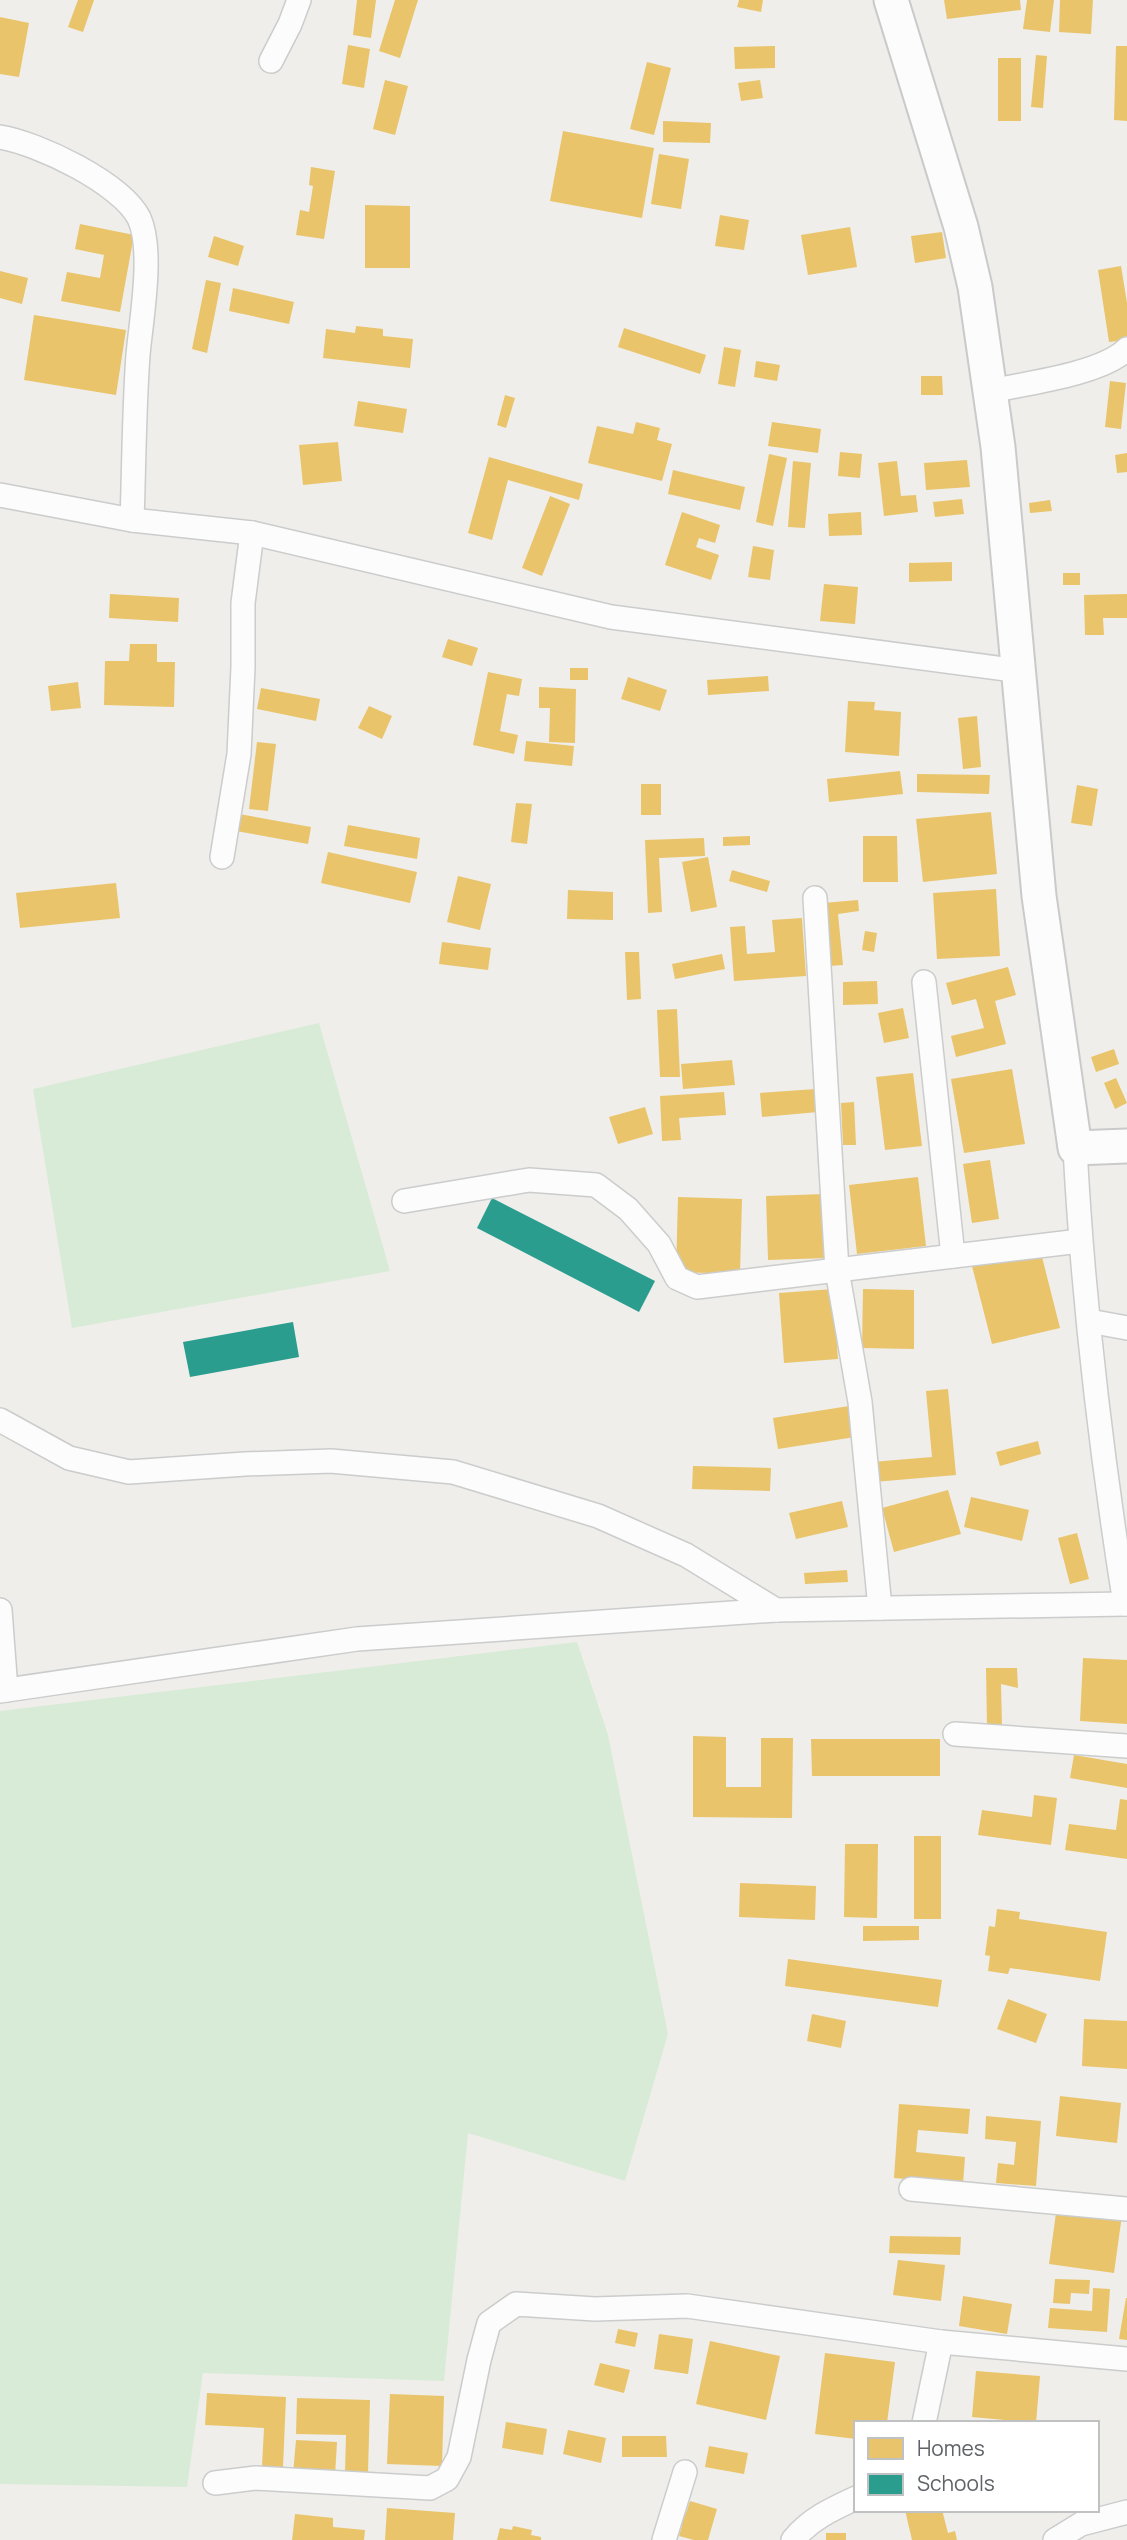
<svg xmlns="http://www.w3.org/2000/svg" width="1127" height="2540" font-family="Manrope,sans-serif">
	<style>
		.green { fill: #d8ebd6 }
		.homes { fill: #e9c46a }
		.schools { fill: #2a9d8f }
		.lines { fill: none; stroke-linecap: round; stroke-linejoin: round }
		.street-casing { stroke: #cbcccc; stroke-width: 26 }
		.secondary-casing { stroke: #cacacb; stroke-width: 37 }
		.street { stroke: #fdfcfc; stroke-width: 23 }
		.secondary { stroke: #fdfcfc; stroke-width: 33 }
	</style>
	<rect width="100%" height="100%" fill="#efeeea"/>
	<g class="green">
		<polygon points="319,1023 390,1271 72,1328 33,1089"/>
		<polygon points="577,1642 608,1735 668,2034 625,2181 468,2133 444,2381 203,2373 187,2487 0,2484 0,1711"/>
	</g>
	<g class="homes">
		<polygon points="78,0 94,0 83,32 68,27"/>
		<polygon points="357,0 376,0 371,38 353,35"/>
		<polygon points="395,0 418,0 400,58 379,51"/>
		<polygon points="739,0 763,0 761,12 737,7"/>
		<polygon points="944,0 1020,0 1021,10 947,19"/>
		<polygon points="1027,0 1054,0 1050,32 1023,29"/>
		<polygon points="1060,0 1093,0 1091,34 1059,32"/>
		<polygon points="0,17 29,23 19,77 0,74"/>
		<polygon points="348,45 370,49 364,88 342,84"/>
		<polygon points="775,46 775,68 735,69 734,47"/>
		<polygon points="1116,46 1127,46 1127,121 1114,120"/>
		<polygon points="1036,55 1047,56 1043,108 1031,107"/>
		<rect x="998" y="58" width="23" height="63"/>
		<polygon points="647,62 671,68 654,135 630,129"/>
		<polygon points="385,80 408,86 395,135 373,129"/>
		<polygon points="760,80 763,98 741,101 738,83"/>
		<polygon points="663,121 711,123 710,143 663,142"/>
		<polygon points="563,131 654,148 642,218 550,201"/>
		<polygon points="659,154 689,159 681,209 651,204"/>
		<polygon points="311,167 335,171 324,239 296,235 300,210 309,212 313,186 309,185"/>
		<polygon points="365,205 410,206 410,268 365,268"/>
		<polygon points="720,215 749,220 744,250 715,246"/>
		<polygon points="80,224 134,235 120,312 61,301 67,272 100,278 104,255 75,249"/>
		<polygon points="850,227 857,267 808,275 801,235"/>
		<polygon points="942,232 946,258 915,263 911,236"/>
		<polygon points="214,236 244,246 238,266 208,257"/>
		<polygon points="1121,266 1127,303 1127,340 1109,342 1098,270"/>
		<polygon points="0,271 28,278 22,304 0,298"/>
		<polygon points="206,280 221,283 207,353 192,349"/>
		<polygon points="233,288 294,302 289,324 229,311"/>
		<polygon points="34,315 126,330 116,395 24,380"/>
		<polygon points="356,326 383,329 383,336 413,339 410,368 323,358 326,329 355,333"/>
		<polygon points="624,328 706,355 700,374 618,347"/>
		<polygon points="724,347 741,350 735,387 718,384"/>
		<polygon points="756,361 780,365 777,381 754,377"/>
		<polygon points="921,376 942,376 943,395 921,395"/>
		<polygon points="1110,381 1126,383 1121,429 1105,427"/>
		<polygon points="505,395 515,398 506,428 497,425"/>
		<polygon points="358,401 407,409 403,433 354,426"/>
		<polygon points="636,422 660,428 657,440 672,444 662,481 588,463 597,426 633,434"/>
		<polygon points="772,422 821,429 818,453 768,446"/>
		<polygon points="338,442 342,481 303,485 299,445"/>
		<polygon points="840,452 862,454 860,478 838,476"/>
		<polygon points="1127,453 1127,472 1117,473 1115,455"/>
		<polygon points="769,454 787,458 773,526 756,522"/>
		<polygon points="489,457 583,484 579,500 508,480 492,540 468,533"/>
		<polygon points="967,460 970,487 926,490 924,463"/>
		<polygon points="793,461 811,463 805,528 788,527"/>
		<polygon points="897,461 901,496 916,495 918,512 884,516 878,463"/>
		<polygon points="673,470 745,487 740,510 668,494"/>
		<polygon points="550,496 570,504 542,576 522,568"/>
		<polygon points="962,499 964,514 935,517 933,502"/>
		<polygon points="1050,500 1052,511 1030,513 1029,503"/>
		<polygon points="682,512 720,525 715,543 699,538 696,547 719,555 711,580 665,565"/>
		<polygon points="861,512 862,535 829,536 828,514"/>
		<polygon points="753,546 774,550 770,580 748,577"/>
		<polygon points="952,562 952,581 909,582 909,563"/>
		<rect x="1063" y="573" width="17" height="12"/>
		<polygon points="824,584 858,587 855,624 820,621"/>
		<polygon points="110,594 179,598 178,622 109,618"/>
		<polygon points="1127,594 1127,618 1103,618 1104,635 1085,635 1084,595"/>
		<polygon points="448,639 478,648 472,666 442,657"/>
		<polygon points="130,644 157,644 157,662 175,662 174,707 104,705 105,661 129,661"/>
		<rect x="570" y="668" width="18" height="12"/>
		<polygon points="488,672 522,679 519,696 507,694 500,731 518,735 514,754 473,745"/>
		<polygon points="768,676 769,691 708,695 707,680"/>
		<polygon points="628,677 667,690 660,711 621,699"/>
		<polygon points="78,682 81,708 51,711 48,686"/>
		<polygon points="539,687 576,689 575,743 549,742 550,708 539,708"/>
		<polygon points="261,688 320,699 316,721 257,709"/>
		<polygon points="848,701 875,702 874,710 901,712 899,756 845,752"/>
		<polygon points="369,706 392,716 382,739 358,728"/>
		<polygon points="977,716 981,767 963,769 958,718"/>
		<polygon points="526,741 574,746 572,766 524,761"/>
		<polygon points="257,742 276,744 268,811 249,809"/>
		<polygon points="900,771 903,794 829,802 827,779"/>
		<polygon points="917,774 990,775 989,794 917,792"/>
		<rect x="641" y="784" width="20" height="31"/>
		<polygon points="1077,785 1098,789 1092,826 1071,823"/>
		<polygon points="516,803 532,804 527,844 511,842"/>
		<polygon points="991,812 997,874 923,882 916,819"/>
		<polygon points="239,814 311,827 308,844 236,831"/>
		<polygon points="348,825 420,838 417,859 344,846"/>
		<polygon points="750,836 750,845 723,846 723,837"/>
		<polygon points="863,836 897,836 898,882 863,882"/>
		<polygon points="704,838 705,856 659,858 662,912 648,913 645,840"/>
		<polygon points="328,852 417,872 410,903 321,883"/>
		<polygon points="708,857 717,907 691,912 682,862"/>
		<polygon points="732,870 770,881 767,892 729,881"/>
		<polygon points="458,876 491,884 480,930 447,922"/>
		<polygon points="116,883 120,918 20,928 16,893"/>
		<polygon points="996,889 1000,956 937,959 933,893"/>
		<polygon points="568,890 613,892 613,920 567,919"/>
		<polygon points="858,900 859,911 838,914 843,965 829,966 823,903"/>
		<polygon points="802,918 806,976 734,981 730,927 745,926 747,954 775,952 772,920"/>
		<polygon points="865,931 877,933 874,952 862,950"/>
		<polygon points="442,942 491,948 488,970 439,964"/>
		<polygon points="625,952 639,952 641,999 627,1000"/>
		<polygon points="722,954 725,969 675,979 672,964"/>
		<polygon points="1008,967 1016,995 995,1001 1006,1044 956,1057 951,1036 984,1028 976,999 952,1005 946,983"/>
		<polygon points="877,981 878,1004 843,1005 843,982"/>
		<polygon points="903,1008 909,1038 884,1043 878,1013"/>
		<polygon points="677,1009 680,1077 660,1077 657,1010"/>
		<polygon points="1114,1049 1119,1064 1096,1072 1091,1057"/>
		<polygon points="732,1060 735,1085 683,1089 681,1064"/>
		<polygon points="1012,1069 1025,1144 964,1153 951,1079"/>
		<polygon points="913,1073 922,1146 885,1150 876,1077"/>
		<polygon points="1116,1078 1127,1103 1115,1109 1104,1083"/>
		<polygon points="816,1089 818,1112 762,1117 760,1093"/>
		<polygon points="724,1092 726,1115 679,1118 681,1140 662,1141 660,1096"/>
		<polygon points="854,1102 856,1145 843,1145 841,1103"/>
		<polygon points="645,1107 653,1134 618,1144 609,1117"/>
		<polygon points="990,1160 999,1219 972,1223 963,1164"/>
		<polygon points="918,1177 926,1246 857,1254 849,1185"/>
		<polygon points="825,1194 828,1258 768,1260 766,1196"/>
		<polygon points="678,1197 742,1199 740,1274 676,1272"/>
		<polygon points="1040,1249 1060,1328 992,1344 972,1266"/>
		<polygon points="833,1289 838,1359 784,1363 779,1293"/>
		<polygon points="863,1289 914,1290 914,1349 862,1348"/>
		<polygon points="948,1389 956,1475 874,1482 872,1462 932,1457 926,1391"/>
		<polygon points="849,1406 855,1437 778,1449 773,1418"/>
		<polygon points="1038,1441 1041,1454 1000,1466 996,1452"/>
		<polygon points="693,1466 771,1468 770,1491 692,1489"/>
		<polygon points="948,1490 961,1534 894,1552 882,1508"/>
		<polygon points="971,1497 1029,1510 1022,1541 964,1527"/>
		<polygon points="842,1501 848,1527 796,1539 789,1513"/>
		<polygon points="1077,1533 1089,1579 1070,1584 1058,1538"/>
		<polygon points="847,1570 848,1582 805,1584 804,1573"/>
		<polygon points="1083,1658 1127,1660 1127,1724 1080,1721"/>
		<polygon points="986,1668 1017,1668 1018,1688 1001,1684 1002,1726 987,1726"/>
		<polygon points="693,1736 726,1737 726,1787 761,1787 761,1738 793,1738 792,1818 693,1817"/>
		<polygon points="811,1739 940,1739 940,1776 812,1776"/>
		<polygon points="1074,1755 1127,1764 1127,1788 1070,1778"/>
		<polygon points="1034,1795 1057,1798 1051,1845 978,1835 982,1810 1032,1817"/>
		<polygon points="1120,1799 1127,1800 1127,1859 1065,1850 1069,1824 1116,1830"/>
		<rect x="914" y="1836" width="27" height="83"/>
		<polygon points="845,1844 878,1844 877,1918 844,1917"/>
		<polygon points="740,1883 816,1886 815,1920 739,1917"/>
		<polygon points="997,1909 1020,1912 1019,1919 1107,1932 1100,1981 1010,1968 1008,1974 988,1971 990,1956 985,1955 989,1926 995,1927"/>
		<polygon points="863,1926 919,1926 919,1940 863,1941"/>
		<polygon points="788,1959 942,1980 938,2007 785,1986"/>
		<polygon points="1008,1999 1047,2014 1036,2043 997,2029"/>
		<polygon points="812,2014 846,2021 841,2048 807,2041"/>
		<polygon points="1084,2019 1127,2021 1127,2069 1082,2066"/>
		<polygon points="1060,2096 1121,2103 1117,2143 1056,2136"/>
		<polygon points="899,2104 970,2109 968,2134 918,2130 916,2152 965,2157 963,2184 894,2178"/>
		<polygon points="986,2116 1041,2121 1036,2186 996,2183 998,2163 1014,2165 1016,2142 985,2139"/>
		<polygon points="1057,2206 1122,2215 1114,2273 1049,2264"/>
		<polygon points="890,2236 961,2237 960,2255 889,2253"/>
		<polygon points="898,2260 945,2265 941,2301 893,2295"/>
		<polygon points="1055,2279 1090,2280 1089,2294 1071,2293 1070,2304 1053,2303"/>
		<polygon points="1093,2288 1110,2289 1107,2332 1048,2328 1050,2308 1092,2311"/>
		<polygon points="963,2296 1012,2304 1007,2334 959,2326"/>
		<polygon points="1126,2298 1127,2298 1127,2340 1119,2339"/>
		<polygon points="618,2329 638,2333 635,2347 615,2343"/>
		<polygon points="659,2334 693,2339 688,2374 654,2369"/>
		<polygon points="710,2341 780,2356 766,2420 696,2404"/>
		<polygon points="825,2353 895,2362 887,2423 856,2423 856,2439 815,2434"/>
		<polygon points="600,2363 630,2370 624,2393 594,2385"/>
		<polygon points="976,2371 1040,2376 1036,2423 972,2417"/>
		<polygon points="207,2393 286,2397 283,2467 262,2466 264,2428 205,2425"/>
		<polygon points="390,2394 444,2396 442,2466 387,2464"/>
		<polygon points="297,2398 370,2400 368,2473 345,2473 346,2435 296,2434"/>
		<polygon points="506,2422 547,2429 543,2455 502,2448"/>
		<polygon points="568,2430 606,2438 601,2463 563,2454"/>
		<polygon points="622,2436 666,2436 667,2457 622,2457"/>
		<polygon points="296,2440 337,2442 335,2476 293,2474"/>
		<polygon points="709,2446 748,2453 744,2474 705,2467"/>
		<polygon points="690,2501 717,2509 708,2540 694,2540 679,2536 682,2526 675,2524 679,2511 686,2513"/>
		<polygon points="387,2508 455,2513 453,2540 385,2540"/>
		<polygon points="905,2510 942,2510 948,2533 955,2531 957,2540 912,2540"/>
		<polygon points="295,2514 333,2518 333,2527 365,2530 364,2540 292,2540"/>
		<polygon points="513,2526 532,2530 531,2535 541,2537 541,2540 497,2540 500,2528 512,2530"/>
		<rect x="826" y="2533" width="20" height="7"/>
	</g>
	<g class="schools">
		<polygon points="492,1198 655,1281 639,1312 477,1228"/>
		<polygon points="293,1322 299,1357 190,1377 183,1342"/>
	</g>
	<g class="lines">
		<g class="street-casing">
			<g id="street">
				<polyline points="271,61 290,24 299,0"/>
				<path d="M0,137c38,6 121,46 139,81 15,32 2,102 -1,137 -4,55 -4,110 -6,165"/>
				<path d="M991,391c37,-8 110,-17 136,-42"/>
				<polyline points="0,495 132,520 252,533 611,617 1020,671"/>
				<polyline points="222,857 239,754 243,667 243,603 252,533"/>
				<polyline points="815,898 837,1270 1080,1241"/>
				<polyline points="924,982 953,1256"/>
				<path d="M1075,1148c8,153 26,305 50,456h2"/>
				<polyline points="404,1201 529,1180 596,1185 628,1209 659,1244 677,1278 697,1287 837,1270 860,1402 880,1608"/>
				<polyline points="1089,1321 1127,1328"/>
				<polyline points="0,1420 69,1458 129,1472 245,1464 331,1461 453,1472 598,1516 686,1555 776,1610"/>
				<polyline points="0,1610 6,1690"/>
				<polyline points="0,1691 357,1639 776,1610 1125,1604"/>
				<polyline points="955,1734 1127,1746"/>
				<polyline points="911,2189 1127,2209"/>
				<polyline points="924,2423 941,2342"/>
				<polyline points="215,2483 256,2478 430,2488 447,2479 459,2457 479,2360 489,2323 516,2304 595,2309 687,2306 941,2342 1127,2359"/>
				<polyline points="664,2540 685,2472"/>
				<path d="M793,2540c17,-21 39,-31 63,-42"/>
				<polyline points="1055,2540 1081,2524 1127,2512"/>
			</g>
		</g>
		<g class="secondary-casing">
			<polyline id="secondary" points="891,0 961,227 975,287 998,447 1039,896 1075,1148 1127,1146"/>
		</g>
		<use href="#street" class="street"/>
		<use href="#secondary" class="secondary"/>
	</g>
	<rect x="854" y="2421" width="245" height="91" fill="#ffffff" stroke="#bfc1c3" stroke-width="2"/>
	<rect x="868" y="2438" width="35" height="21" fill="#e9c46a" stroke="#bfc1c3" stroke-width="2"/>
	<text x="917" y="2456" font-size="21" fill="#5f6368">Homes</text>
	<rect x="868" y="2474" width="35" height="21" fill="#2a9d8f" stroke="#bfc1c3" stroke-width="2"/>
	<text x="917" y="2491" font-size="21" fill="#5f6368">Schools</text>
</svg>
